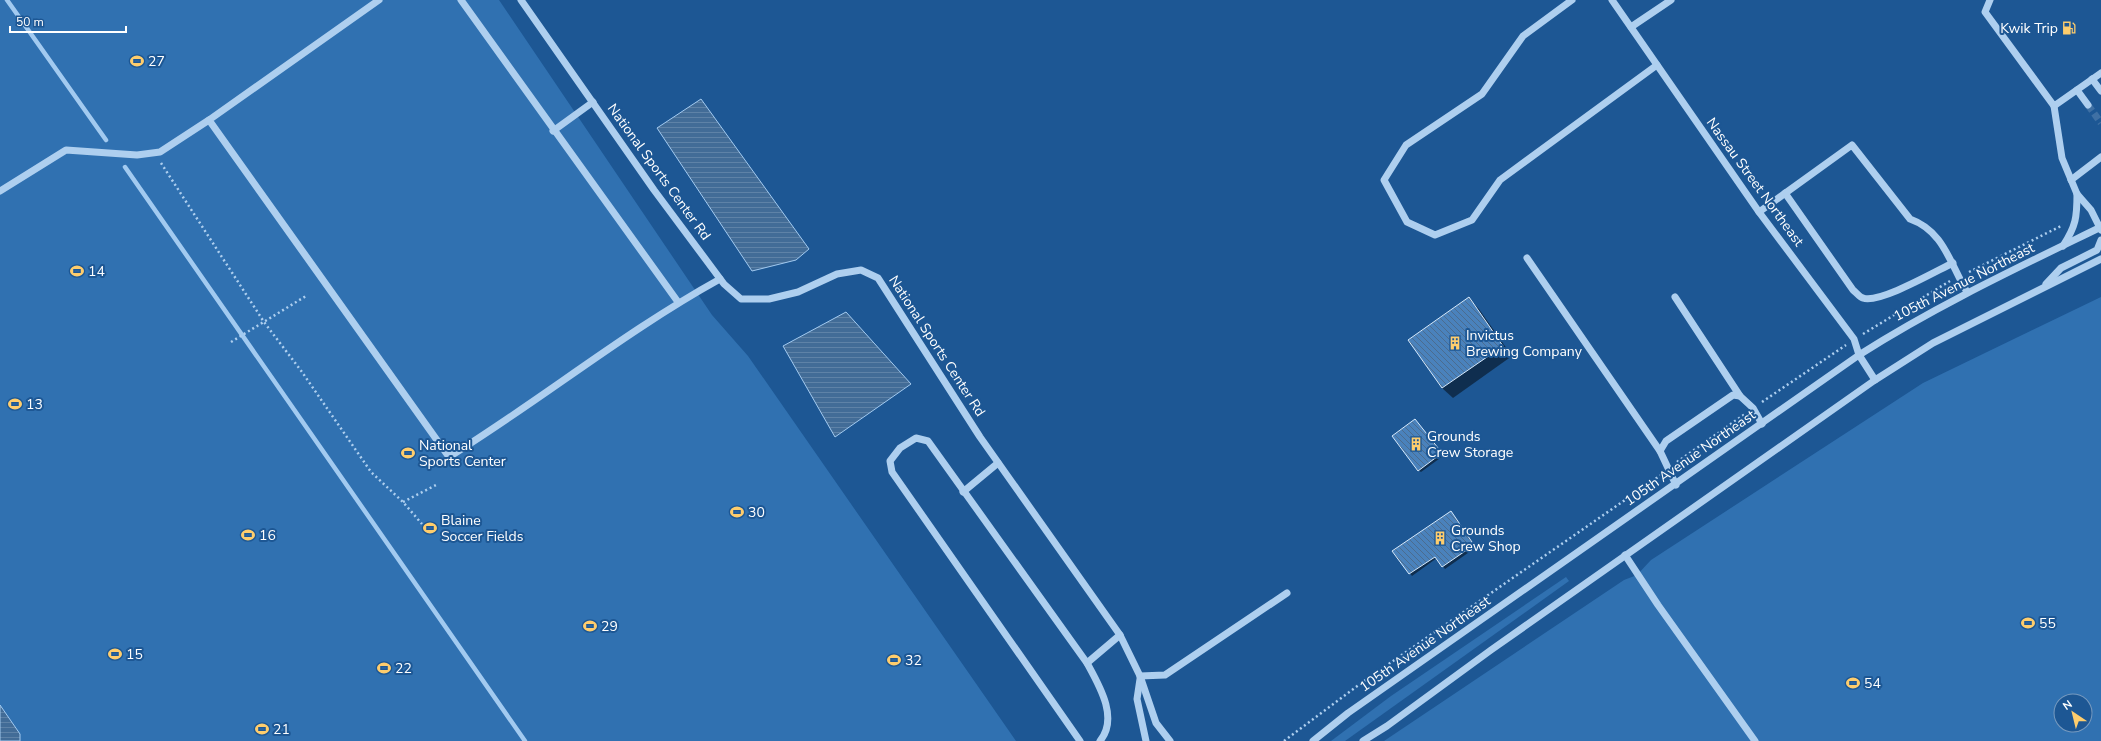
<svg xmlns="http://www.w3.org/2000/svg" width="2101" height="741" font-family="'Nunito Sans',sans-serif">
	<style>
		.garden { fill: #3071b1; fill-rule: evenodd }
		.water { fill: url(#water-rules); stroke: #a2caf0 }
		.shadow { fill: #0007 }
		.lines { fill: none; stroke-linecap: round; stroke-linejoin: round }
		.stream { stroke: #a2caf0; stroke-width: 4.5 }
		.building { fill: url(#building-back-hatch); stroke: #d5e8fa }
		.minor-tunnel { stroke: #3f70a4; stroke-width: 7; stroke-dasharray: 7 3.5; stroke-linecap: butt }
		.path { stroke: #aecfef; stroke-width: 2.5; stroke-dasharray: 2 3; stroke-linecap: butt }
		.minor { stroke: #aecfef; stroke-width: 7 }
		.labels { text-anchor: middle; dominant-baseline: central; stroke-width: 4; stroke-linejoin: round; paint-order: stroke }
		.poi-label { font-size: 14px; fill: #fff; stroke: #1d5794; text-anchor: start }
		.street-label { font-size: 14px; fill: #fff; stroke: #1d5794 }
	</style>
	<defs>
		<pattern id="water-rules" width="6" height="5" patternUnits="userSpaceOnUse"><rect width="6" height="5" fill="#426c97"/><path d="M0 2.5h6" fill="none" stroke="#5e82a7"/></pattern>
		<pattern id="building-back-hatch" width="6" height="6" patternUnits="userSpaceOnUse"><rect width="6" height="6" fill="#4a82bc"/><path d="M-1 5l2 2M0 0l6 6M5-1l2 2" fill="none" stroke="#4b6c8f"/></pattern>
	</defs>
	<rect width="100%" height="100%" fill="#1d5794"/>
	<g class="garden">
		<polygon points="0,0 499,0 712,315 748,356 1016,741 0,741"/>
		<path d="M2101,297v444h-717l240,-161 13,-5 14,-15 272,-177zM2061,701h24v24h-24z"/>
		<polygon points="1566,577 1569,581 1345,741 1331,741 1391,696"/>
	</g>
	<g class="water">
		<polygon points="701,99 809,249 796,260 752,271 657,128"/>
		<polygon points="846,312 911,384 835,437 783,346"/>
		<polygon points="0,705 20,734 20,741 0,741"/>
	</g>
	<g class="shadow">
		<polygon points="1469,299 1479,309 1512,356 1453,398 1442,388"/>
		<polygon points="1417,422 1443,456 1421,472 1418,470"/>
		<polygon points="1453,515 1475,548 1445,569 1437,558 1412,576 1394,552"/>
	</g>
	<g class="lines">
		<g class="stream">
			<polyline points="7,0 106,140"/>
			<polyline points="125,167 525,741"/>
		</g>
	</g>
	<g class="building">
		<polygon points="1469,297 1503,346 1442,388 1408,340"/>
		<polygon points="1415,419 1442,453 1418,471 1392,436"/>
		<polygon points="1451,511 1474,545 1442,567 1435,557 1409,574 1392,551"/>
	</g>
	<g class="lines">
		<polyline class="minor-tunnel" points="2088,105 2101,123"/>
		<g class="path">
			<polyline points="161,163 264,322 302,372 371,472 403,502 422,524"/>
			<polyline points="1969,272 2061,226"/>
			<polyline points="1863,334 1950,281"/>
			<polyline points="231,342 306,296"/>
			<polyline points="1762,402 1846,345"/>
			<polyline points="1677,462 1745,414"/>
			<polyline points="403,502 436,485"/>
			<polyline points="1284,741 1360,684 1661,475"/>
		</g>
		<g class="minor">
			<path d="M379,0l-170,120 240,337c92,-57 177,-126 271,-178"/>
			<polyline points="461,0 678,302"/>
			<polyline points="521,0 654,190 724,284 741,299 769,299 798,292 837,274 861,270 878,278 980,437 1120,635 1140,676 1156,723 1170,741"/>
			<polyline points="1572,0 1523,36 1482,94 1406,145 1384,180 1407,222 1435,235 1472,220 1500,180 1657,65"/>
			<polyline points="1612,0 1759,212 1854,339 1859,355 1875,380"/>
			<polyline points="1990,0 1985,12 2054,106 2101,73"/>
			<polyline points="1631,27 1671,0"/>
			<polyline points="2092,79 2101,91"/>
			<polyline points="2077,90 2088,105"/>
			<polyline points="2054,106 2062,158 2077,194 2091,210 2101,230"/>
			<polyline points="553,131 593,102"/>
			<polyline points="2071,180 2101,157"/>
			<polyline points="0,191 66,150 137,155 160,152 209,120"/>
			<path d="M1785,193l68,97c3,2 6,7 10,8 16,6 73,-27 90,-35"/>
			<path d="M1759,212l93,-67 58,74c34,12 40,45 57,73"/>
			<path d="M2063,246c13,-20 14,-29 14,-52"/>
			<polyline points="1527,258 1660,451"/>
			<polyline points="2046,284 2061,268 2097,250 2101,240"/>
			<polyline points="1675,297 1740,396"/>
			<polyline points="1676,485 1660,451 1666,441 1733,395 1740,396 1753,408 1762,424"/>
			<polyline points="963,492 998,463"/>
			<polyline points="1625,555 1658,605 1755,741"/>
			<polyline points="1087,663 1120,635"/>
			<polyline points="1140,676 1165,675 1287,593"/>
			<polyline points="1140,679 1137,699 1146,741"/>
			<path d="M1080,741l-188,-269 -2,-11 10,-13 16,-10 12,3 159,222c12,22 32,55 13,78"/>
			<path d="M1313,741l35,-28 511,-358c77,-49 160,-88 242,-128"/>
			<polyline points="1363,741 1387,726 1491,650 1875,380 1933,343 2101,259"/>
		</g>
	</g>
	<defs>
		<g id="fuel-bare" transform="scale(1.08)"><path d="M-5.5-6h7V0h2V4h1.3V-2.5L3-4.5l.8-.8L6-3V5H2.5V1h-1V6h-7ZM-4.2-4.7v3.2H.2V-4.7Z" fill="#fecd6d" stroke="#1d5794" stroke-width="2.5" paint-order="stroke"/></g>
		<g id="stadium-bare" transform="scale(1.08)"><path d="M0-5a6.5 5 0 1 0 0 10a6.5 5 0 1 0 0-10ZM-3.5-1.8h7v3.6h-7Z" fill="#fecd6d" stroke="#1d5794" stroke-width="2.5" paint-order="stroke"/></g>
		<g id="building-bare" transform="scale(1.08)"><path d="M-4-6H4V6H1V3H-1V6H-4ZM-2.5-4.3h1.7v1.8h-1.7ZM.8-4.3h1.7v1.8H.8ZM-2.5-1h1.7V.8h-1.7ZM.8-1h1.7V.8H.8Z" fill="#fecd6d" stroke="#1d5794" stroke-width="2.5" paint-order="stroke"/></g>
	</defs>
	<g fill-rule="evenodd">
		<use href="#fuel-bare" x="2069" y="28"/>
		<use href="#stadium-bare" x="137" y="61"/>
		<use href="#stadium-bare" x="77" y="271"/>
		<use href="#building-bare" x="1455" y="343"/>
		<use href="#stadium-bare" x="15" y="404"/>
		<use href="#building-bare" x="1416" y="444"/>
		<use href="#stadium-bare" x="408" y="453"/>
		<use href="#stadium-bare" x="737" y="512"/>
		<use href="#stadium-bare" x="430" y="528"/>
		<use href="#stadium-bare" x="248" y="535"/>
		<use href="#building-bare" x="1440" y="538"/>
		<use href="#stadium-bare" x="2028" y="623"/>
		<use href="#stadium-bare" x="590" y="626"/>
		<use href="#stadium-bare" x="115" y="654"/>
		<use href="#stadium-bare" x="894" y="660"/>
		<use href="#stadium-bare" x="384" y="668"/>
		<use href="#stadium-bare" x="1853" y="683"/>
		<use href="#stadium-bare" x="262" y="729"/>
	</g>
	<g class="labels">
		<g class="poi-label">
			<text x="2058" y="28" text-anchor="end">Kwik Trip</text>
			<text x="148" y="61">27</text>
			<text x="88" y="271">14</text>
			<text x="1466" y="335">Invictus<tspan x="1466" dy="16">Brewing Company</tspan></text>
			<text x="26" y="404">13</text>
			<text x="1427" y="436">Grounds<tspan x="1427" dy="16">Crew Storage</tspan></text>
			<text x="419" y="445">National<tspan x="419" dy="16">Sports Center</tspan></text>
			<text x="748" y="512">30</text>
			<text x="441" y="520">Blaine<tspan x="441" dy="16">Soccer Fields</tspan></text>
			<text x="1451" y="530">Grounds<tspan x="1451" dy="16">Crew Shop</tspan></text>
			<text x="259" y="535">16</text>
			<text x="2039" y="623">55</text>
			<text x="601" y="626">29</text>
			<text x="126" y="654">15</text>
			<text x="905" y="660">32</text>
			<text x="395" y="668">22</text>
			<text x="1864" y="683">54</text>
			<text x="273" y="729">21</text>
		</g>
		<g class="street-label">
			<text transform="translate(659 172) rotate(54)">National Sports Center Rd</text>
			<text transform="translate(1755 182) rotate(54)">Nassau Street Northeast</text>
			<text transform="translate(1964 282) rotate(-27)">105th Avenue Northeast</text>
			<text transform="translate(937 346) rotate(57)">National Sports Center Rd</text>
			<text transform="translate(1690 458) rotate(-35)">105th Avenue Northeast</text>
			<text transform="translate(1425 644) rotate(-35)">105th Avenue Northeast</text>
		</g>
	</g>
	<g transform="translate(2073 713) rotate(325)"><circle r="19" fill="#1d5794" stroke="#779abf"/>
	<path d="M0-3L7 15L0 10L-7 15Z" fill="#fecd6d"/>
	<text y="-6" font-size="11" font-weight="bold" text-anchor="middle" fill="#ffffff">N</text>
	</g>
	<path d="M10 26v6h116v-6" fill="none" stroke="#ffffff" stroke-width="2"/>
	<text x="16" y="26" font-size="12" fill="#ffffff" stroke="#1d5794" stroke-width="3" paint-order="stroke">50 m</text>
</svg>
